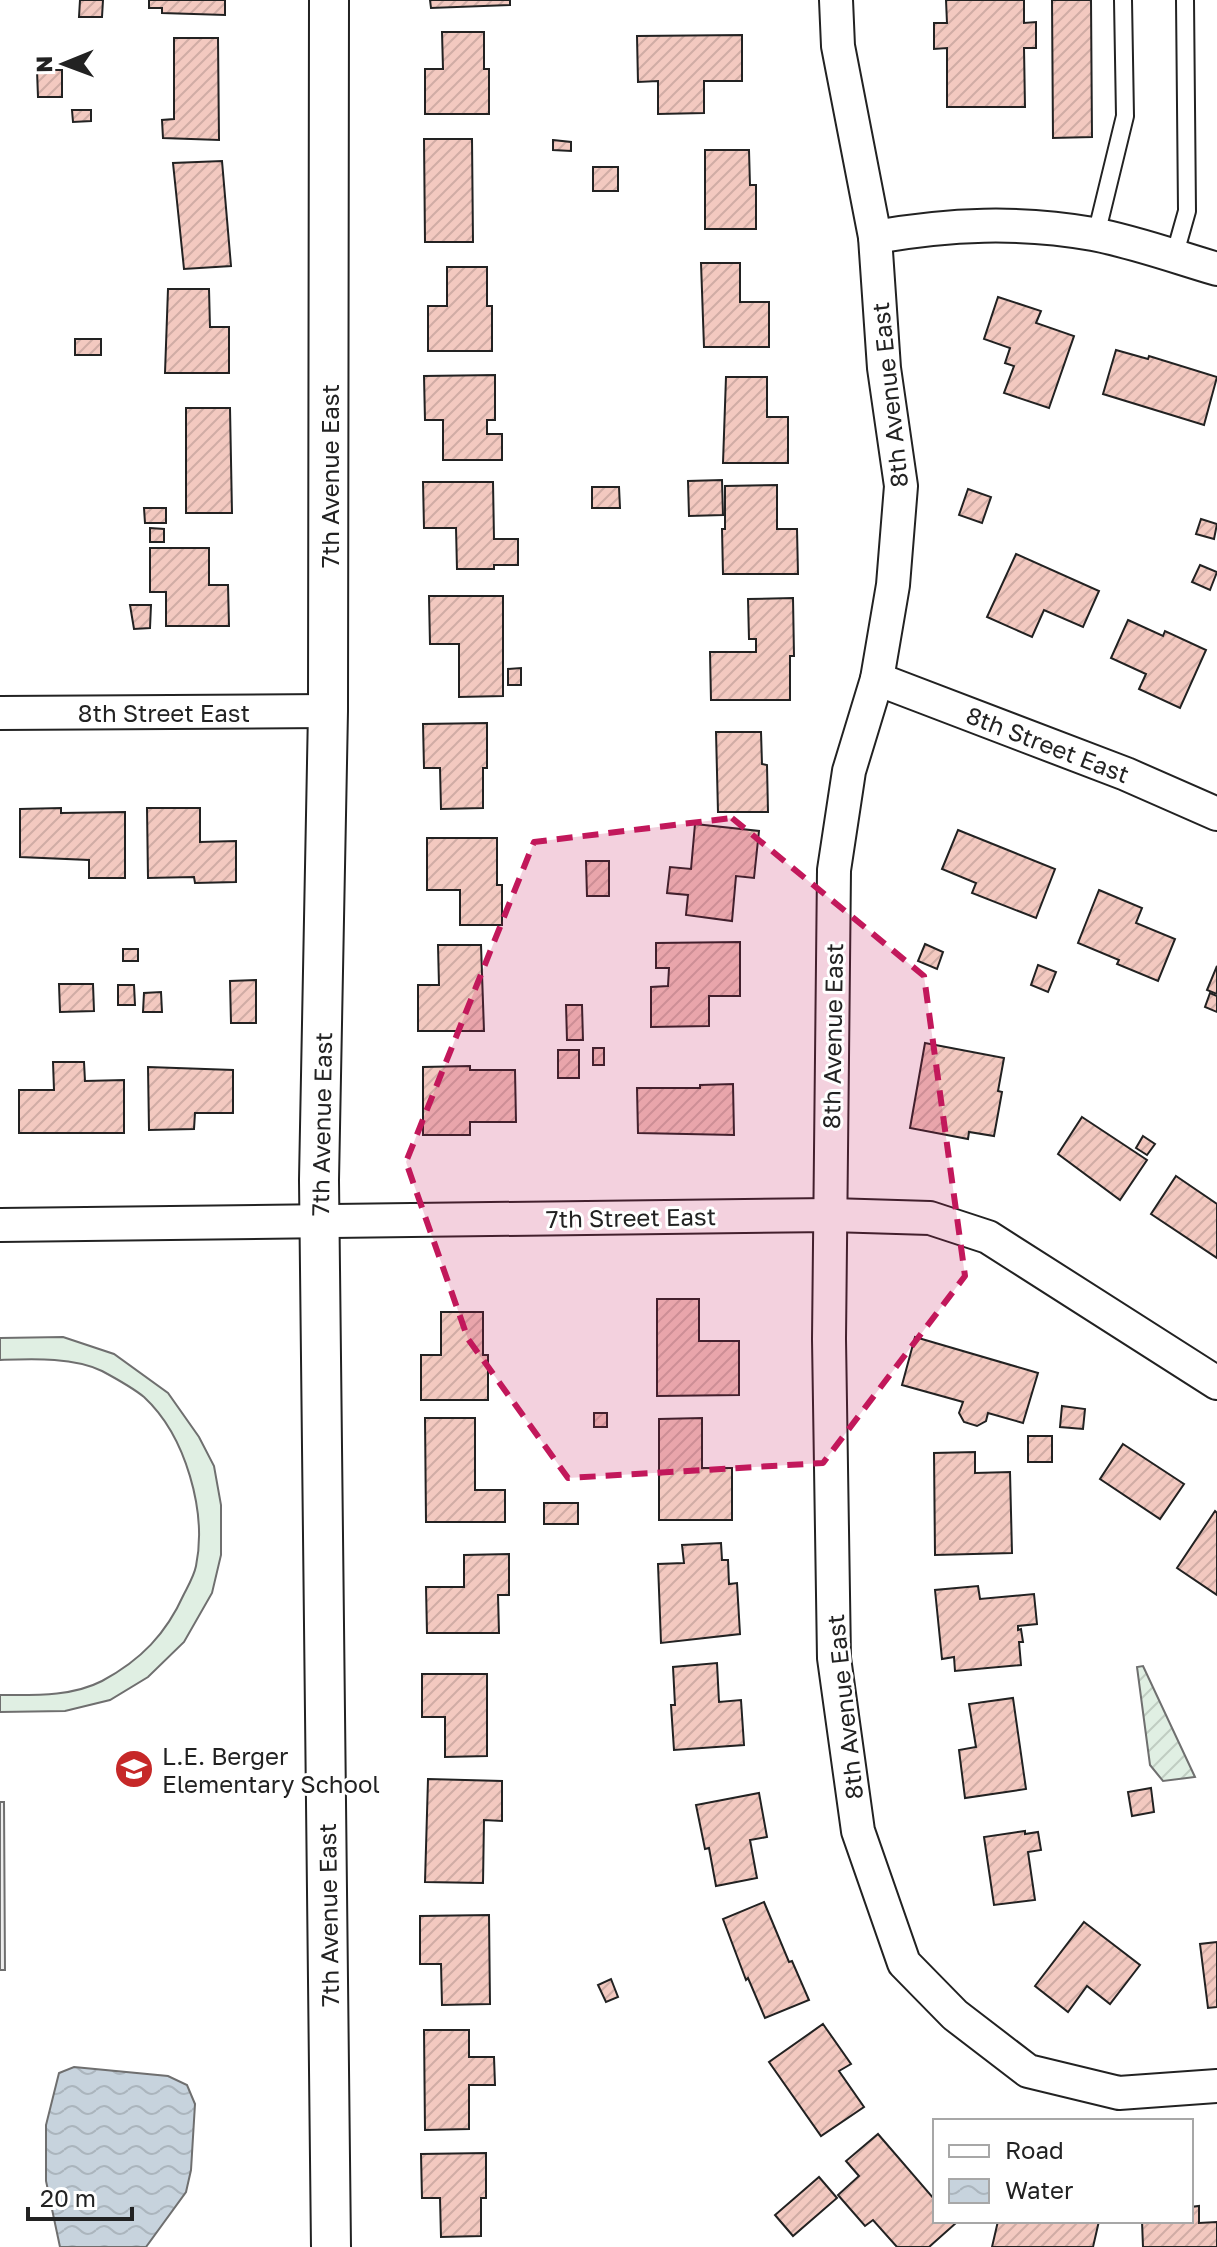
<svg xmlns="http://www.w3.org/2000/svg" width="1217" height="2247" font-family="'Golos Text',sans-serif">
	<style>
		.garden { fill: url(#garden-furrows); stroke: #6f6f6f; stroke-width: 2 }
		.pitch { fill: #e0efe3; stroke: #6f6f6f; stroke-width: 2 }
		.parking { fill: #ededed; stroke: #6f6f6f; stroke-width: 2 }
		.water { fill: url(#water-waves); stroke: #6f6f6f; stroke-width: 2 }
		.building { fill: url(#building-hatch); stroke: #222; stroke-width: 2 }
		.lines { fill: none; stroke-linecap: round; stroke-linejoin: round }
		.service-casing { stroke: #222; stroke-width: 20 }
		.minor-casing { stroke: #222; stroke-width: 36 }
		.tertiary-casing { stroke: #222; stroke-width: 42 }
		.service { stroke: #fff; stroke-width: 16 }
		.minor { stroke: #fff; stroke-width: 32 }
		.tertiary { stroke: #fff; stroke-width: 38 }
		.marked { fill: #c2185b; fill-opacity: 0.2; stroke: #c2185b; stroke-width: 6; stroke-dasharray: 16 10; stroke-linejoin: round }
		.labels { text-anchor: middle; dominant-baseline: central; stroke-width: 6; stroke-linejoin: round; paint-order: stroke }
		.street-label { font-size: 24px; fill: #222; stroke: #fff }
		.poi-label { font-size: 24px; fill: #222; stroke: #fff; text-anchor: start }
	</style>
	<defs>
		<pattern id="garden-furrows" width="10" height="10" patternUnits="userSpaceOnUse" patternTransform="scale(2)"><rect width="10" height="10" fill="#e0efe3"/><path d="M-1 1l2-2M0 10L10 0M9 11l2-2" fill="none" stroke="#c0cdc2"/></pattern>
		<pattern id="water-waves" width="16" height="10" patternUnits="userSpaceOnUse" patternTransform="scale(2)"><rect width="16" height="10" fill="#c7d3dd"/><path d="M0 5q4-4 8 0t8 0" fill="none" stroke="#abb5bd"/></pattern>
		<pattern id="building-hatch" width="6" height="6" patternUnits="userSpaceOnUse" patternTransform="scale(2)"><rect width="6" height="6" fill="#f3c9c0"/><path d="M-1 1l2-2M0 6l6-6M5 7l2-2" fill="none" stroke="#d0aca5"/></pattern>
	</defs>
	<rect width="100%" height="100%" fill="#fff"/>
	<polygon class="garden" points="1143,1666 1195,1777 1163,1781 1150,1765 1137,1667"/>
	<path class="pitch" d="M63,1337l51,17 54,39 31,44 15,29 7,39v50l-9,38 -28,49 -36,35 -38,23 -45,11 -65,1v-17c33,0 71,2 102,-14 39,-21 64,-47 82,-87 4,-8 10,-18 12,-28 11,-54 -10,-130 -52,-169 -11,-9 -29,-19 -42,-26 -29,-14 -70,-12 -102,-11v-22z"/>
	<polygon class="parking" points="0,1802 4,1802 5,1970 0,1970"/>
	<polygon class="water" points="74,2067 168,2076 187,2085 195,2104 191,2170 186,2192 146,2247 60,2247 46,2181 46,2125 59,2073"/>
	<g class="building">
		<polygon points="80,0 103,0 102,17 79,17"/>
		<polygon points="149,0 225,0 225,15 162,13 162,8 149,8"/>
		<polygon points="430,0 510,0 510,5 431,8"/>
		<polygon points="946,0 1024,0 1024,23 1036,22 1036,48 1024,48 1025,107 947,107 947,48 934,49 934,23 947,23"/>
		<polygon points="1052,0 1091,0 1092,137 1053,138"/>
		<polygon points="442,32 484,32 484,69 489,69 489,114 425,114 425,69 443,69"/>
		<polygon points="742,35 742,81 704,81 704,113 658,114 658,81 638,82 637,36"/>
		<polygon points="174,38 218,38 219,140 163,138 162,120 174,119"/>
		<polygon points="37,70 62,70 62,97 38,97"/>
		<polygon points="72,110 91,110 91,121 73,122"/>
		<polygon points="424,139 472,139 473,242 425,242"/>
		<polygon points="553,140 571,142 571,151 553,150"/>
		<polygon points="705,150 749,150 750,185 756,185 756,229 705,229"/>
		<polygon points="222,161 231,266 184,269 173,163"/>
		<rect x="593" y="167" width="25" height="24"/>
		<polygon points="701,263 740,263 740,302 769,302 769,347 704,347"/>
		<polygon points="447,267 487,267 487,306 492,306 492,351 428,351 428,306 447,306"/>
		<polygon points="168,289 209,289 210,327 229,327 229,373 165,373"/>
		<polygon points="998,297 1041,311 1036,323 1074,336 1049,408 1004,393 1014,366 1005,363 1010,348 984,339"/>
		<rect x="75" y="339" width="26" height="16"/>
		<polygon points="1116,350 1148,359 1149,356 1217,377 1204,425 1103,394"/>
		<polygon points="495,375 495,420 487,420 487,434 502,434 502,460 443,460 443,420 425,420 424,376"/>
		<polygon points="726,377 767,377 767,417 788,417 788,463 723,463"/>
		<polygon points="186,408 230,408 232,513 186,513"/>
		<polygon points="722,480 723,515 689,516 688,481"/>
		<polygon points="423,482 493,482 494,539 518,539 518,565 494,565 494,569 457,569 456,528 424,528"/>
		<polygon points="777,485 777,529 797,529 798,574 723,574 722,529 725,529 725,486"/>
		<polygon points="592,487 619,487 620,508 592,508"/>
		<polygon points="968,489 991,497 982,523 959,515"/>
		<polygon points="144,508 166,508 166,523 145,523"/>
		<polygon points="1201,519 1217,524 1214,539 1196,534"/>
		<polygon points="150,528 164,529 164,542 150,542"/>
		<polygon points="150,548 209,548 209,585 228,585 229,626 166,626 166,592 150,592"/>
		<polygon points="1016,554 1099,591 1083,627 1044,610 1032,637 987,617"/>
		<polygon points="1200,565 1217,572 1210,590 1192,582"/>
		<polygon points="429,596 503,596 503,696 459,697 459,644 430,644"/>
		<polygon points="793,598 794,656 790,656 790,700 711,700 710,652 756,652 756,639 749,639 748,599"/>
		<polygon points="130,605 151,605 150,628 134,629"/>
		<polygon points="1128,620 1163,636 1165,631 1206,650 1180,708 1139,689 1146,674 1111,658"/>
		<polygon points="521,668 521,685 508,685 508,669"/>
		<polygon points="487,723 487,768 483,768 483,808 441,809 440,768 424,768 423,724"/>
		<polygon points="716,732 761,732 762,764 767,765 768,812 718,812"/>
		<polygon points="61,808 61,813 125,812 125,878 89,878 89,860 20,857 20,809"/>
		<polygon points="147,808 200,808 200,842 236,841 236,882 195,883 194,877 148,878"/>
		<polygon points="695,824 759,831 754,878 736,876 732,921 686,915 688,895 667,893 670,867 691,869"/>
		<polygon points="958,830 1055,869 1036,918 972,893 976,883 942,869"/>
		<polygon points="427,838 497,838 497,885 502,885 502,925 460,925 460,890 427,890"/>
		<polygon points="586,861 609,861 609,896 587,896"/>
		<polygon points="1099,890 1142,908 1136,923 1175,939 1158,981 1117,964 1119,960 1078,943"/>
		<polygon points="740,942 740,996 709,996 709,1026 651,1027 651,987 668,986 669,968 656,968 656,943"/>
		<polygon points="925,944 943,952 937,969 918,961"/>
		<polygon points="438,945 481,945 484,1031 418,1031 418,985 439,985"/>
		<rect x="123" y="949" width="15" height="12"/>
		<polygon points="1038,965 1056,972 1048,992 1031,985"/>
		<polygon points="1217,966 1217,994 1207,990"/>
		<polygon points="256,980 256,1023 231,1023 230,981"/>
		<polygon points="59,984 93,984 94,1011 60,1012"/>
		<polygon points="118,985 134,985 135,1005 118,1005"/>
		<polygon points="161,992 162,1012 143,1012 144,993"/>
		<polygon points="1210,993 1217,996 1217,1012 1205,1007"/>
		<polygon points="566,1005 582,1005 583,1040 567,1040"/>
		<polygon points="925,1043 1004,1058 998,1091 1002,1092 994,1136 969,1132 968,1139 910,1128"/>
		<rect x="593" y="1048" width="11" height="17"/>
		<rect x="558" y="1050" width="21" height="28"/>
		<polygon points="53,1062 84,1062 85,1081 124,1080 124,1133 19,1133 19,1090 54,1090"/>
		<polygon points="470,1066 470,1070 515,1070 516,1122 470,1122 470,1135 423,1135 423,1067"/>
		<polygon points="148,1067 233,1070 233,1113 195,1113 194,1129 149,1130"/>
		<polygon points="733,1084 734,1135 638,1133 637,1088 700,1088 700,1085"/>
		<polygon points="1082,1117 1147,1160 1120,1200 1058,1154"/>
		<polygon points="1143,1136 1155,1144 1147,1155 1136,1148"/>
		<polygon points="1176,1176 1217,1204 1217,1258 1151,1214"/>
		<polygon points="657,1299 699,1299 699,1341 739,1341 739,1395 657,1396"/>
		<polygon points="441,1312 483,1312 483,1355 488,1355 488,1400 421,1400 421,1355 441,1355"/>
		<polygon points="915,1337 1038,1373 1023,1423 988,1413 986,1421 977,1426 964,1422 959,1413 963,1402 902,1385"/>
		<polygon points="1062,1406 1085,1409 1083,1429 1060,1427"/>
		<rect x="594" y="1413" width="13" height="14"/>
		<polygon points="425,1418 475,1418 475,1490 505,1490 505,1522 426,1522"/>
		<polygon points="702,1418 702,1468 732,1468 732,1520 659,1520 659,1419"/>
		<rect x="1028" y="1436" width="24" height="26"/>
		<polygon points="1123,1444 1184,1484 1160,1519 1100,1479"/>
		<polygon points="975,1452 975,1473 1010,1472 1012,1553 935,1555 934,1453"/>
		<rect x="544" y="1503" width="34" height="21"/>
		<polygon points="1215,1511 1217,1513 1217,1595 1177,1568"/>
		<polygon points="721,1543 722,1560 728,1560 729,1584 737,1583 740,1634 661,1643 658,1564 684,1563 682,1545"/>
		<polygon points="509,1554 509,1595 498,1595 499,1633 427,1633 426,1587 464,1587 464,1555"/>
		<polygon points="978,1586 980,1599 1034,1594 1037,1624 1018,1626 1018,1630 1021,1629 1023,1642 1019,1642 1021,1665 955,1671 954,1657 942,1659 935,1590"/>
		<polygon points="717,1663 719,1702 741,1700 744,1745 674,1750 671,1705 675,1705 673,1667"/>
		<polygon points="422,1674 487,1674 487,1756 445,1757 445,1717 422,1717"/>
		<polygon points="1013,1698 1026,1789 965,1798 959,1750 976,1747 969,1704"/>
		<polygon points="428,1779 502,1781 502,1821 484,1820 483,1883 425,1882"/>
		<polygon points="1151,1788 1154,1812 1132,1816 1128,1792"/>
		<polygon points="759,1793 767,1837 750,1840 757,1878 716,1886 709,1848 705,1849 696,1805"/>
		<polygon points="1025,1831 1025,1834 1038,1832 1041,1850 1028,1852 1035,1900 994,1905 984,1837"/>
		<polygon points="764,1902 789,1962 792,1961 809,2000 765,2018 748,1978 746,1980 723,1919"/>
		<polygon points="489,1915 490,2004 442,2005 441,1964 420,1964 420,1916"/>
		<polygon points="1084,1922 1140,1965 1110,2004 1087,1986 1068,2012 1035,1986"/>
		<polygon points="1217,1942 1217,2007 1208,2008 1200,1944"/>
		<polygon points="611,1979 618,1997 606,2002 598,1985"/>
		<polygon points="823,2024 851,2064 839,2071 864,2107 821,2136 769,2062"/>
		<polygon points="424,2030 469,2030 469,2057 494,2057 495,2085 469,2085 469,2129 425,2130"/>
		<polygon points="878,2134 935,2200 935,2221 954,2221 956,2223 929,2247 897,2247 873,2220 865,2226 838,2195 859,2176 846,2161"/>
		<polygon points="486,2153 486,2198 481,2198 481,2236 441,2237 440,2198 422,2198 421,2154"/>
		<polygon points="819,2177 837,2198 793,2236 775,2215"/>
		<polygon points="1199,2206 1199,2223 1217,2222 1217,2247 1143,2247 1142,2221 1191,2221 1191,2207"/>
		<polygon points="998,2221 1099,2221 1093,2247 992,2247"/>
	</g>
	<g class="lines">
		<g class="service-casing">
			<g id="service">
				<polyline points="1096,235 1125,116 1123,0"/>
				<polyline points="1174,257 1187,211 1185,0"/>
			</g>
		</g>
		<g class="minor-casing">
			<g id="minor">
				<polyline points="836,0 838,46 875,237 884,368 901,486 893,585 877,679 849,771 834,870 829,1339 834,1658 858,1831 904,1963 955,2015 1028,2071 1119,2093 1217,2086"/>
				<path d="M875,237c75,-13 143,-16 218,-3 42,8 83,23 124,35"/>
				<polyline points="877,679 1126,774 1217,814"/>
				<polyline points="0,713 328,711"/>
				<polyline points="0,1225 831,1215 930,1218 988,1237 1217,1383"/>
			</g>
		</g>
		<g class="tertiary-casing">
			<polyline id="tertiary" points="329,0 328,711 319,1180 331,2247"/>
		</g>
		<use href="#service" class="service"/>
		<use href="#minor" class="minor"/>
		<use href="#tertiary" class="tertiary"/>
	</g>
	<path class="marked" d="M732,818l192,158 41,300 -142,187 -255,15 -100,-139 -62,-177 128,-320z"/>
	<defs>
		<g id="school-disc" transform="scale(2)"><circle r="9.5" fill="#c62828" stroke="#fff"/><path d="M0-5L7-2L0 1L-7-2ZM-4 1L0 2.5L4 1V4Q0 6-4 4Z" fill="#fff"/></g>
	</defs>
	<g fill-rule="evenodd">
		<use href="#school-disc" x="134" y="1769"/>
	</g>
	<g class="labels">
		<g class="street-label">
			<text transform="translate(889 395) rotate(-96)">8th Avenue East</text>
			<text transform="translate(329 476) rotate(-90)">7th Avenue East</text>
			<text x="164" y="712">8th Street East</text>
			<text transform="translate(1048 744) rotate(21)">8th Street East</text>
			<text transform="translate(832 1036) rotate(-89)">8th Avenue East</text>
			<text transform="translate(321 1124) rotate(-89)">7th Avenue East</text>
			<text transform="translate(631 1217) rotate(-1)">7th Street East</text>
			<text transform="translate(844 1707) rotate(-96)">8th Avenue East</text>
			<text transform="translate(328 1915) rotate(-91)">7th Avenue East</text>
		</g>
		<g class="poi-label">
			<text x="162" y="1755">L.E. Berger<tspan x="162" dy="28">Elementary School</tspan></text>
		</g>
	</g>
	<rect x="933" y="2119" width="260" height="104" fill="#ffffff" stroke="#a7a7a7" stroke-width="2"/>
	<rect x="949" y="2145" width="40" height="12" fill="#ffffff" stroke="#a7a7a7" stroke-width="2"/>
	<text x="1005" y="2159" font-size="24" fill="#222222">Road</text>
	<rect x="949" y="2179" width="40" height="24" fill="url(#water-waves)" stroke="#a7a7a7" stroke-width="2"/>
	<text x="1005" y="2199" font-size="24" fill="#222222">Water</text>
	<g transform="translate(64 64) rotate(269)" stroke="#ffffff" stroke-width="6" paint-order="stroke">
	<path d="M0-6L14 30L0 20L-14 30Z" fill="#222222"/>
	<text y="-12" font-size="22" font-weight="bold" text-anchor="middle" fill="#222222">N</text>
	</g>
	<path d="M28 2207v12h104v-12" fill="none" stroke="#222222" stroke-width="4"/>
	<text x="40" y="2207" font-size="24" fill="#222222" stroke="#ffffff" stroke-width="6" paint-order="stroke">20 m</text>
</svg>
